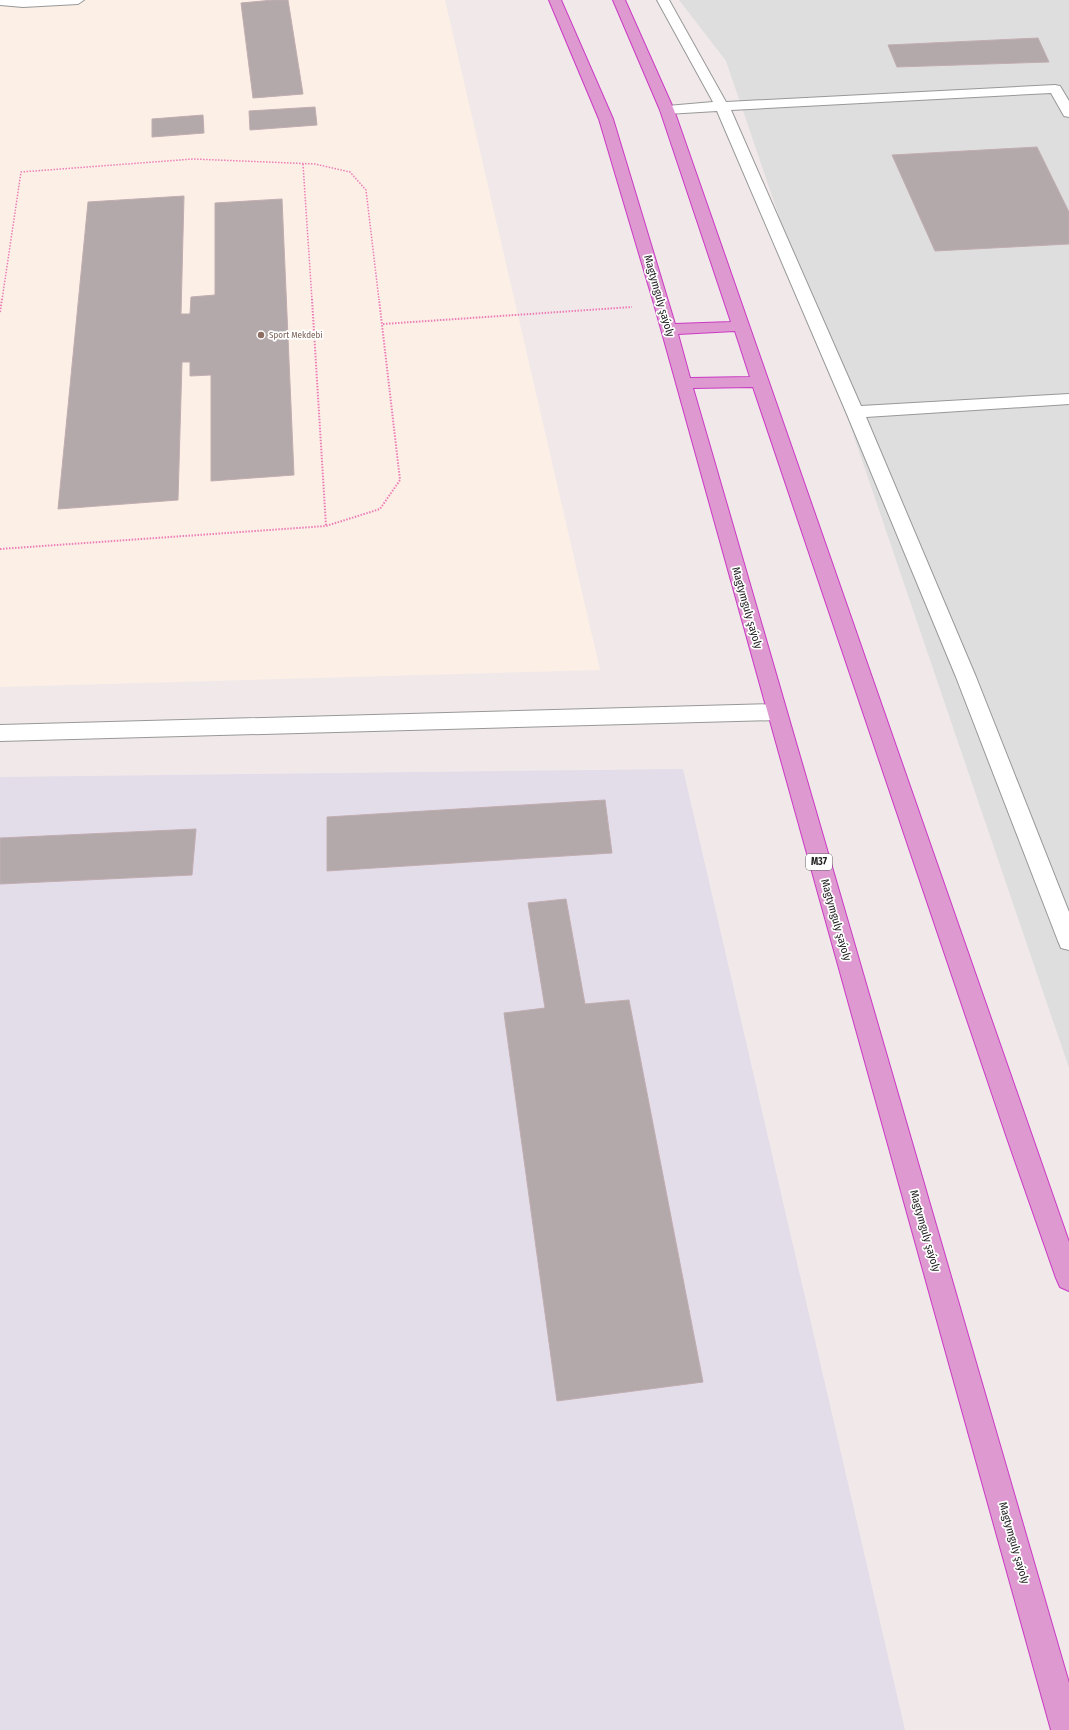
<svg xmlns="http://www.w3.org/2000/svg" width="1069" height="1730" font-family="'Fira Sans Condensed',sans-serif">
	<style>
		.residential { fill: #dfdedf }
		.industrial { fill: #e3dce9 }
		.education { fill: #fcefe6 }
		.building { fill: #b3a8aa; stroke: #c1adb0 }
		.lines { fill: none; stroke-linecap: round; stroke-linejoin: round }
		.minor-casing { stroke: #989898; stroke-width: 2 }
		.highway-casing { stroke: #ca3ac4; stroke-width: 2 }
		.path-far1 { stroke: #ec7eb7; stroke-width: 1.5; stroke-dasharray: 1.5 1.5; stroke-linecap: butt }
		.path { stroke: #ec7eb7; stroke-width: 2; stroke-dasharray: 1.5 1.5; stroke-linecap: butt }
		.minor { fill: #fff; fill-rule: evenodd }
		.highway { fill: #df99d1; fill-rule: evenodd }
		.education-dot { fill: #8d6e63; stroke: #fff; stroke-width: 1.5 }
		.labels { text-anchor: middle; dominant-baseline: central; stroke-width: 3.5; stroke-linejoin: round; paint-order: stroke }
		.far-education-label { font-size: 9px; fill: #785e54; stroke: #fff; text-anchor: start }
		.shield { fill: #fff; stroke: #646464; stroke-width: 1 }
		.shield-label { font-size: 10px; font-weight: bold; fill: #212121 }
		.street-label { font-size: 11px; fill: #212121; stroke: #fff }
	</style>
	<rect width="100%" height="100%" fill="#f1e9e9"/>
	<polygon class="residential" points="679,0 1069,0 1069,1068 726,61"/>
	<polygon class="industrial" points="683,769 905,1730 0,1730 0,777"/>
	<polygon class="education" points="0,0 445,0 600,670 0,687"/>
	<g class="building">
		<polygon points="273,0 288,0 303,94 253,98 241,3"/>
		<polygon points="1038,38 1049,62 897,67 888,45"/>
		<polygon points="315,107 317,125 250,130 249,111"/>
		<polygon points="203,115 204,133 152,137 152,119"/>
		<polygon points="1037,147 1069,212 1069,244 935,251 892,155"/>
		<polygon points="184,196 181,314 190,314 191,297 215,295 215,203 282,199 294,475 211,481 211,375 190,376 190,362 182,362 178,500 58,509 88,202"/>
		<polygon points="605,800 612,853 327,871 327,817"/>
		<polygon points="196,829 192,875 0,884 0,838"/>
		<polygon points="566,899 585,1004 629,1000 703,1382 557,1401 504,1013 545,1008 528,903"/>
	</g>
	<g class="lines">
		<g class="minor-casing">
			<g id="minor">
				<polygon points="0,0 84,0 78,4 23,7 0,5"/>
				<polygon points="657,0 669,0 726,102 1055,85 1060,86 1069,101 1069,117 1064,116 1051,93 731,110 861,406 1069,394 1069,404 866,417 976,677 1069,912 1069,950 1061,948 1058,941 956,677 846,412 717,111 667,114 662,113 660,110 662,107 667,106 713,102"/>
				<polygon points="776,704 783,707 786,712 783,717 776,720 0,741 0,725"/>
			</g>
		</g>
		<g class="highway-casing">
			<path id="highway" d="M549,0h12l52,119 62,205 56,-2 -71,-212 -47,-110h12l49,110 395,1132v49l-9,-4 -4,-9 -49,-140 -254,-751 -60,1 376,1295v47h-18l-397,-1426 -55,-185zM735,331l15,46 -60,1 -12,-44z"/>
		</g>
		<g class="path-far1">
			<polyline points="303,164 312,300"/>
			<polyline points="2,300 21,172 193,159 315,164 350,172 366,190 379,300"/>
		</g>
		<g class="path">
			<polyline points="312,299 326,526"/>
			<polyline points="0,312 2,299"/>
			<polyline points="383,324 632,307"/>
			<polyline points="0,549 326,526 380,509 400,480 379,299"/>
		</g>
		<use href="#minor" class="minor"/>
		<use href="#highway" class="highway"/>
	</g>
	<circle class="education-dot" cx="261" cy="335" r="4"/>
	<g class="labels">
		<g class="far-education-label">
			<text x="269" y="335">Sport Mekdebi</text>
		</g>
		<rect class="shield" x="806" y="854" width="26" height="16" rx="3"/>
		<g class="shield-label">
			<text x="819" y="862">M37</text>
		</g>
		<g class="street-label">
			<text transform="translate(659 296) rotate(74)">Magtymguly şaýoly</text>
			<text transform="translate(747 608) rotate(74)">Magtymguly şaýoly</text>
			<text transform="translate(836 920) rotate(74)">Magtymguly şaýoly</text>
			<text transform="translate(925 1231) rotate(74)">Magtymguly şaýoly</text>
			<text transform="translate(1014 1543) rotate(74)">Magtymguly şaýoly</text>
		</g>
	</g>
</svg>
